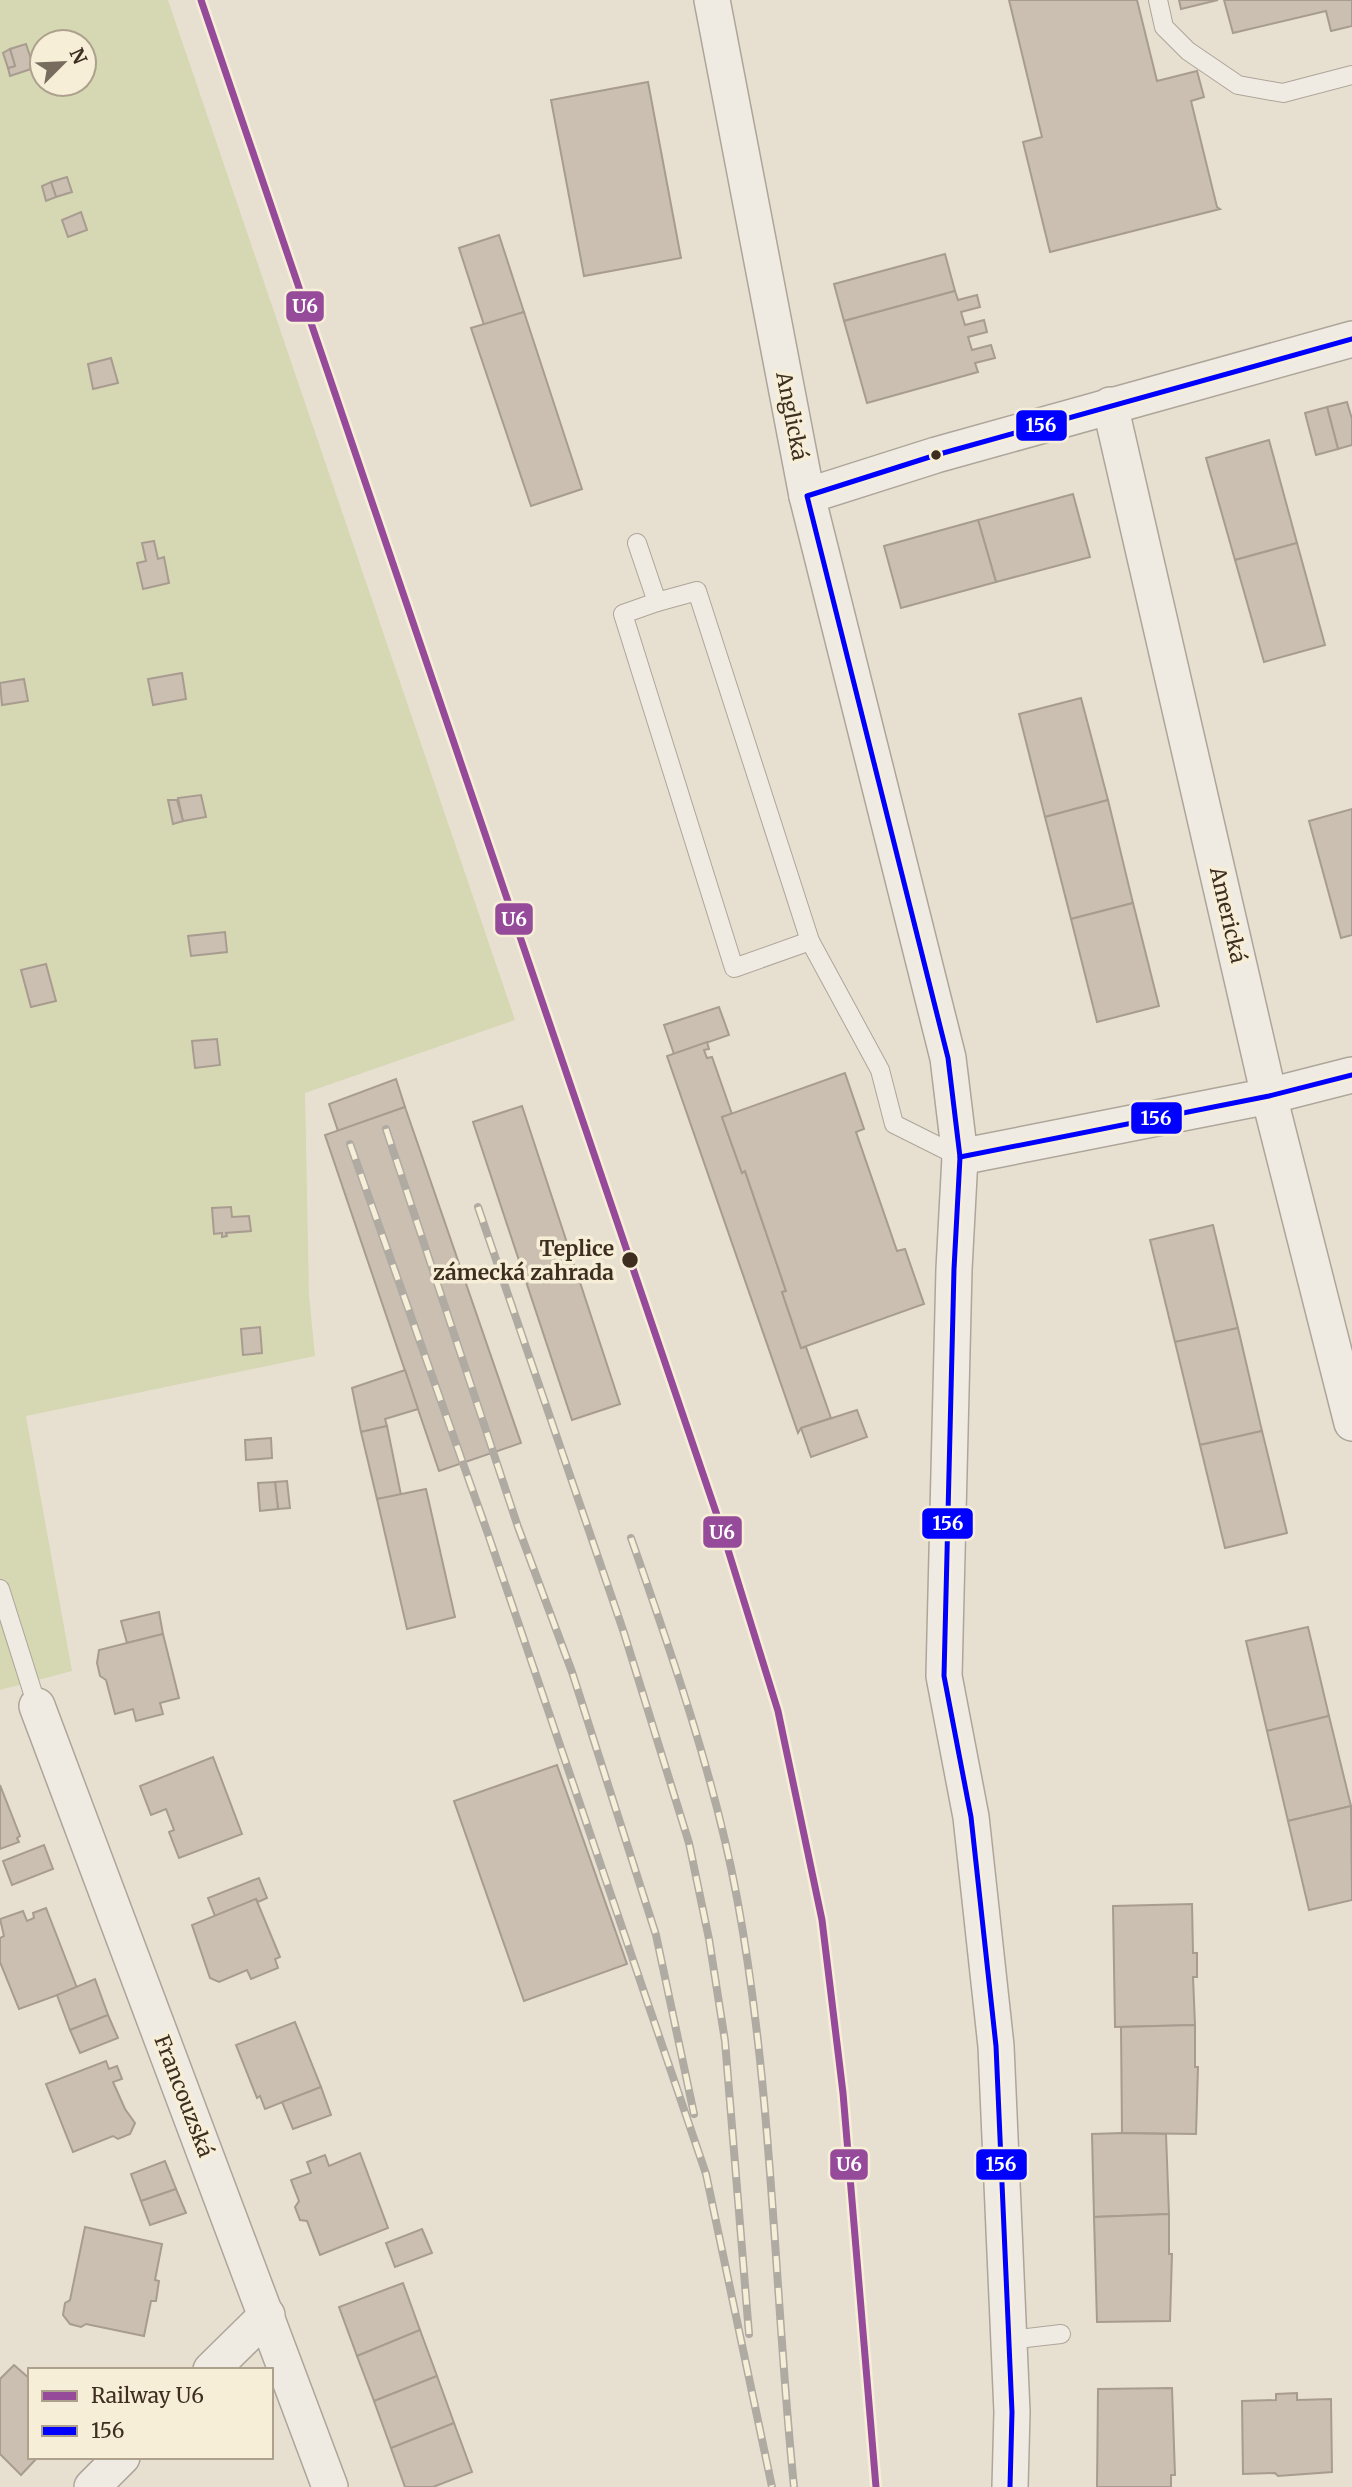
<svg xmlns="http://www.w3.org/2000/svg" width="1352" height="2487" font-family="Merriweather,serif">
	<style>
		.green { fill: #d6d7b3; fill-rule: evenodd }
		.building { fill: #cbbfb2; stroke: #a89c90; stroke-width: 2 }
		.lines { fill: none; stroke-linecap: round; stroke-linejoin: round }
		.service-casing { stroke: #ada599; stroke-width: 20 }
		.minor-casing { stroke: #ada599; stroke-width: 38 }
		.service { stroke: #efebe3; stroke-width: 18 }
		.minor { stroke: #efebe3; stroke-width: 35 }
		.rail-casing { stroke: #afaaa2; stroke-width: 8 }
		.rail { stroke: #f7eed8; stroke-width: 5; stroke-dasharray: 16; stroke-linecap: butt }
		.bus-1-casing { stroke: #f7eed8; stroke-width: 10 }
		.bus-1 { stroke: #00f; stroke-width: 5 }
		.rail-1-casing { stroke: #f7eed8; stroke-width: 12 }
		.rail-1 { stroke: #954b9a; stroke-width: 7 }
		.bus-dot { fill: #3d2e20; stroke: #f7eed8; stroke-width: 2.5 }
		.labels { text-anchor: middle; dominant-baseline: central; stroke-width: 7; stroke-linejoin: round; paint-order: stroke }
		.street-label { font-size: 21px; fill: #3d2e20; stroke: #f7eed8 }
		.stop-label { font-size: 21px; font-weight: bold; fill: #3d2e20; stroke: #f7eed8; text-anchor: end }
		.line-badge { stroke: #f7eed8; stroke-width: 2.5 }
		.badge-label { font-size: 19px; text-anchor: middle; font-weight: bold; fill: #fff }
	</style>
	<rect width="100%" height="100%" fill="#e7e0d1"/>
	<path class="green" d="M0,0h168l347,1020 -210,73 4,202 6,61 -289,60 46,255 -72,19zM42,42h42v42h-42z"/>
	<g class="building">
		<polygon points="1009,0 1137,0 1157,81 1197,71 1204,97 1191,101 1217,207 1220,209 1050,252 1023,142 1042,137"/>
		<polygon points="1179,0 1218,0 1181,9"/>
		<polygon points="1224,0 1352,0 1352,26 1331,31 1326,11 1233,33"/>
		<polygon points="26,44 34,68 10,76 8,68 15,66 10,49"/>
		<polygon points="10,49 15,66 8,68 3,53"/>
		<polygon points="648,82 681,258 584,276 551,100"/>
		<polygon points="67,177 72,192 56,197 51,182"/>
		<polygon points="51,182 56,197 46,201 42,186"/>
		<polygon points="81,212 87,230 68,237 62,220"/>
		<polygon points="499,235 524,312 484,325 459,248"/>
		<polygon points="945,254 955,291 844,321 834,284"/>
		<polygon points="955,291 958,300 977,295 980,307 961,312 965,325 984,320 987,332 968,337 972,350 991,345 995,358 975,363 978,372 867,403 844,321"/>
		<polygon points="524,312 582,489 531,506 471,328"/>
		<polygon points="111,358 118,383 93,389 88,364"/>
		<polygon points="1347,402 1352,419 1352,445 1338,449 1327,407"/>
		<polygon points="1327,407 1338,449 1316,455 1305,413"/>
		<polygon points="1269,440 1297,543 1235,560 1206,458"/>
		<polygon points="1073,494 1090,557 996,582 978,520"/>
		<polygon points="978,520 996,582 901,608 884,546"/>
		<polygon points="154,541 158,559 164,557 169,583 143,589 137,563 146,561 142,543"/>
		<polygon points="1297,543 1325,645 1264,662 1235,560"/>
		<polygon points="182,673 186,699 153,705 148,679"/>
		<polygon points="24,679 28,701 2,705 0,683"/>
		<polygon points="1081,698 1108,800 1045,817 1019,714"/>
		<polygon points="201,795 206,817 183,821 178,798"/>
		<polygon points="168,800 177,800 183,821 173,824"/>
		<polygon points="1108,800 1133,903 1071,919 1045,817"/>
		<polygon points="1352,809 1352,935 1341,938 1309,821"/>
		<polygon points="1133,903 1159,1006 1097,1022 1071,919"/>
		<polygon points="225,932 227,952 191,956 188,936"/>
		<polygon points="46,964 56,1001 31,1007 21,970"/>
		<polygon points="719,1007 729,1035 674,1054 664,1025"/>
		<polygon points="217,1039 220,1065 195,1068 192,1041"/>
		<polygon points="707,1042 709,1049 704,1050 707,1058 712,1057 732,1114 722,1117 742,1173 745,1171 786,1291 782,1292 801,1348 806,1347 831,1418 801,1428 798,1433 667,1056"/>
		<polygon points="845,1073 864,1129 856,1132 897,1251 905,1249 924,1304 801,1348 782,1292 786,1291 745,1171 742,1173 722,1117"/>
		<polygon points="396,1079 405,1107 338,1131 329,1104"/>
		<polygon points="522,1106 620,1404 572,1420 473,1122"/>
		<polygon points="405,1107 521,1443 439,1471 325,1135"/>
		<polygon points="231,1207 232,1217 249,1216 251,1231 226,1233 227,1236 222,1237 222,1233 214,1234 212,1208"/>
		<polygon points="1213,1225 1238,1328 1175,1342 1150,1240"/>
		<polygon points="260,1327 262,1353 243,1355 241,1329"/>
		<polygon points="1238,1328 1262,1431 1200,1445 1175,1342"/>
		<polygon points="405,1370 418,1409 385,1419 387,1426 361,1432 352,1388"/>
		<polygon points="857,1410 867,1437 811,1457 801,1428"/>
		<polygon points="387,1426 401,1495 377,1499 361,1432"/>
		<polygon points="1262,1431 1287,1533 1225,1548 1200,1445"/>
		<polygon points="271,1438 272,1458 246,1460 245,1440"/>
		<polygon points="287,1481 290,1508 278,1509 275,1482"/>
		<polygon points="275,1482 278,1509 260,1511 258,1483"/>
		<polygon points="426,1489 455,1617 407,1629 377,1499"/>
		<polygon points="159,1612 163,1634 127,1643 121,1621"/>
		<polygon points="1308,1627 1329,1716 1267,1731 1246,1641"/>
		<polygon points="163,1634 179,1698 160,1703 163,1714 136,1721 133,1709 115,1714 106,1680 100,1676 97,1663 99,1650"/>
		<polygon points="1329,1716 1351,1806 1288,1821 1267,1731"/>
		<polygon points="213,1757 242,1834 179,1858 169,1832 174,1830 166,1809 151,1815 140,1786"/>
		<polygon points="557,1765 627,1964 524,2001 454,1801"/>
		<polygon points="0,1785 20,1836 17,1838 19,1842 0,1849"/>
		<polygon points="1351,1806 1352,1900 1309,1910 1288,1821"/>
		<polygon points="44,1845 53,1869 12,1885 3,1861"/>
		<polygon points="259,1878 267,1898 258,1902 256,1899 215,1916 208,1898"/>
		<polygon points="256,1899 280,1957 275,1959 278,1968 251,1979 247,1970 219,1982 210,1978 192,1925"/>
		<polygon points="1192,1904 1193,1953 1197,1953 1197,1977 1193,1977 1195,2025 1115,2027 1113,1906"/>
		<polygon points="46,1908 77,1988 19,2009 0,1962 0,1938 4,1936 0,1919 23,1911 27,1921 34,1918 33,1913"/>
		<polygon points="95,1979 108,2015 70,2030 57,1995"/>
		<polygon points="108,2015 118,2038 80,2053 70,2030"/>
		<polygon points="295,2022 321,2087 265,2109 260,2096 257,2098 236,2045"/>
		<polygon points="1195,2025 1195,2067 1198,2067 1196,2134 1122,2133 1121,2027"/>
		<polygon points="106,2061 109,2069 117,2066 122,2079 113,2082 125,2109 135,2123 130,2134 118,2139 113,2136 73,2152 46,2084"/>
		<polygon points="321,2087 331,2115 293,2129 282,2102"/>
		<polygon points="1122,2133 1166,2134 1169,2214 1094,2217 1092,2134"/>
		<polygon points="360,2153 388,2228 320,2255 307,2221 300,2220 295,2207 299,2201 291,2180 311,2173 307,2162 325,2155 329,2166"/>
		<polygon points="165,2161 176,2189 141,2201 131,2174"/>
		<polygon points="176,2189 186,2213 150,2225 141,2201"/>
		<polygon points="1169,2214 1169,2254 1172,2254 1170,2321 1097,2322 1094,2217"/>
		<polygon points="85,2227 162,2244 155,2280 159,2281 156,2301 151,2301 144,2336 86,2324 81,2327 70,2324 63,2315 65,2303 70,2300"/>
		<polygon points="422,2229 432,2253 395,2267 386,2243"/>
		<polygon points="403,2283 420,2330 357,2356 339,2307"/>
		<polygon points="420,2330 437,2376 374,2401 357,2356"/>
		<polygon points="14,2365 30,2379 30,2457 38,2457 21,2475 0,2454 0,2379"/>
		<polygon points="437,2376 454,2423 391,2448 374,2401"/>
		<polygon points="1172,2388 1175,2475 1171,2475 1171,2487 1097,2487 1098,2389"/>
		<polygon points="1297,2393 1297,2400 1331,2399 1332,2472 1278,2476 1275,2473 1243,2474 1242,2401 1276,2400 1276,2394"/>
		<polygon points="454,2423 472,2472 433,2487 405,2487 391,2448"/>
	</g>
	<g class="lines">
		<g class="service-casing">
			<g id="service">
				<polyline points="1158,0 1164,27 1188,51 1238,85 1283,93 1352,75"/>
				<polyline points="637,543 657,602 697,591 810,941 880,1070 894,1124 960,1157"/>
				<polyline points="657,602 623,614 734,968 810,941"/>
				<polyline points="0,1589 37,1706"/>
				<polyline points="1009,2340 1061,2334"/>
			</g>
		</g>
		<g class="minor-casing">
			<g id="minor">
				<polyline points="712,0 807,496 948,1058 960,1157 954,1269 944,1676 971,1817 996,2046 1012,2412 1010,2487"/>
				<polyline points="1110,405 1269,1096 1352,1423"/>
				<polyline points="807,496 936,455 1352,339"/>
				<polyline points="960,1157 1269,1096 1352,1075"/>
				<polyline points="37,1706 330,2487"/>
				<polyline points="211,2370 267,2315"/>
				<polyline points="92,2487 122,2457"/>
			</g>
		</g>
		<use href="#service" class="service"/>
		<use href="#minor" class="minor"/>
		<g class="rail-casing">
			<g id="rail">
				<polyline points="386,1129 518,1527 572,1672 656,1935 694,2114"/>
				<polyline points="350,1144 488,1534 706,2174 772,2487"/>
				<polyline points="478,1207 624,1633 689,1843 709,1939 725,2041 749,2334"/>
				<path d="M631,1538c40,114 84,240 106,360 36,194 37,393 57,589"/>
			</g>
		</g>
		<use href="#rail" class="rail"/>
		<g class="bus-1-casing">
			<g id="bus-1">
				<polyline points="960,1157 1269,1096 1352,1075"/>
				<polyline points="1010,2487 1012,2412 996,2046 971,1817 944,1676 954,1269 960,1157 948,1058 807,496 936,455 1352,339"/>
			</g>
		</g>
		<use href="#bus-1" class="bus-1"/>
		<g class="rail-1-casing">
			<polyline id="rail-1" points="201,0 720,1524 778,1711 822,1920 843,2093 876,2487"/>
		</g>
		<use href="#rail-1" class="rail-1"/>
	</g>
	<g class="bus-dot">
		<circle cx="936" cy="455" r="6"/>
		<circle cx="630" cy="1260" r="9"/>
	</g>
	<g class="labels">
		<g class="street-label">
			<text transform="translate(792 416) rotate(79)">Anglická</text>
			<text transform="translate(1228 915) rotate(77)">Americká</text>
			<text transform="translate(184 2096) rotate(69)">Francouzská</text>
		</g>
		<g class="stop-label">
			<text x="614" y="1248">Teplice<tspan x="614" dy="24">zámecká zahrada</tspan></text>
		</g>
	</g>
	<g class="line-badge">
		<rect x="285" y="290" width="40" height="33" rx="7" fill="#954b9a"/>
		<rect x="1015" y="409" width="53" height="33" rx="7" fill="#00f"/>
		<rect x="494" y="902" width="40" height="34" rx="7" fill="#954b9a"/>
		<rect x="1130" y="1101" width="53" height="34" rx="7" fill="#00f"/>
		<rect x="921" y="1507" width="53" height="33" rx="7" fill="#00f"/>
		<rect x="702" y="1515" width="41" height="34" rx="7" fill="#954b9a"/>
		<rect x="829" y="2148" width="40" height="33" rx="7" fill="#954b9a"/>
		<rect x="975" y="2148" width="53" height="33" rx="7" fill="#00f"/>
	</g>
	<g class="badge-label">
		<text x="305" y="313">U6</text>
		<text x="1041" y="432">156</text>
		<text x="514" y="926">U6</text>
		<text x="1156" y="1125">156</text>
		<text x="948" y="1530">156</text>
		<text x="722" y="1539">U6</text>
		<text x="849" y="2171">U6</text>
		<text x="1001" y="2171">156</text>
	</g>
	<rect x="28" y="2368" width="245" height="91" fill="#f7eed8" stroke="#ada18e" stroke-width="2"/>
	<rect x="42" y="2391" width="35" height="10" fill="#954b9a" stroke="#ada18e" stroke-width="2"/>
	<text x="91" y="2403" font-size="21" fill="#3d2e20">Railway U6</text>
	<rect x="42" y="2426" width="35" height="10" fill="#0000ff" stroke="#ada18e" stroke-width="2"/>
	<text x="91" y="2438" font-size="21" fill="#3d2e20">156</text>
	<g transform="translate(63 63) rotate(66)"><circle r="33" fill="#f7eed8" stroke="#ada18e" stroke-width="2"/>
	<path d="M0-5L12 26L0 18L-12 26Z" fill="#786c5e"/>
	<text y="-10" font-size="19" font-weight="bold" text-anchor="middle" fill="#3d2e20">N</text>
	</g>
</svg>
